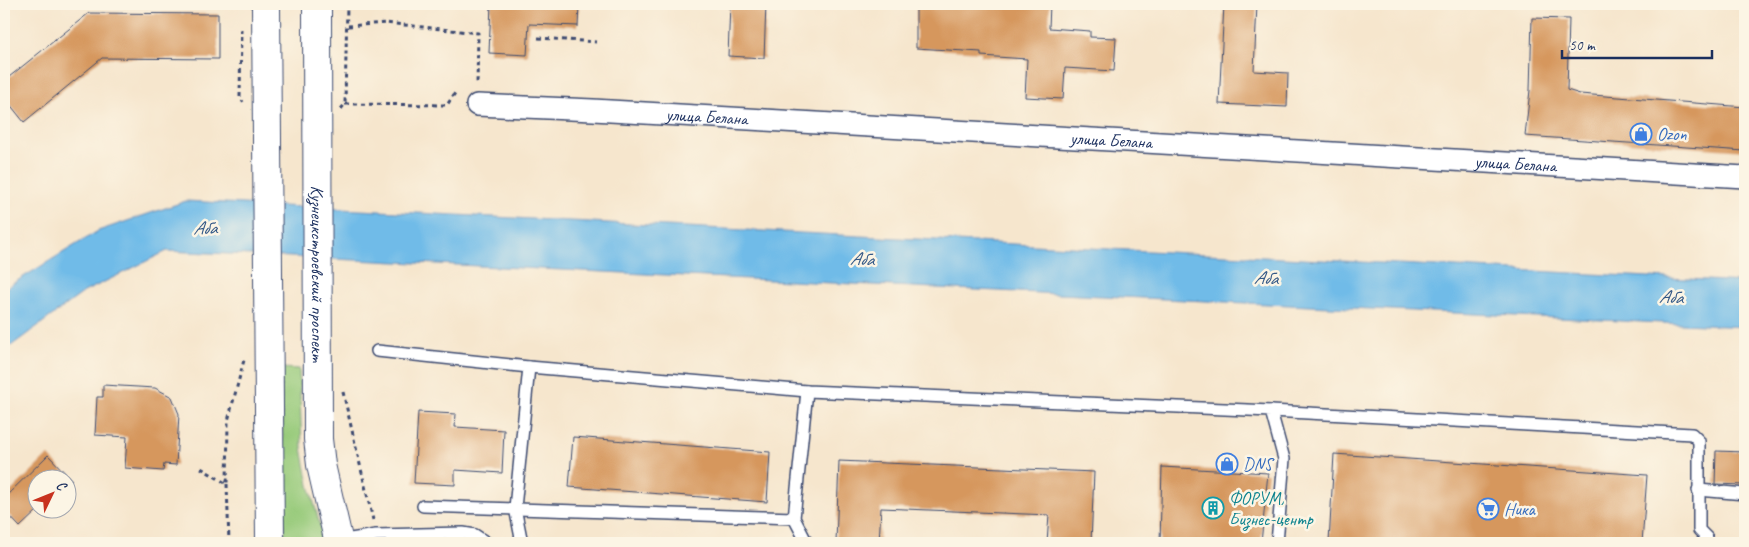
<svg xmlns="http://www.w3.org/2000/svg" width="1749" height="547" font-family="Caveat,sans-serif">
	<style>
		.green { fill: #97ca7a; stroke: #597c6c }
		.water { fill: #6fbbe8; stroke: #4575a3 }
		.building { fill: #d6975d }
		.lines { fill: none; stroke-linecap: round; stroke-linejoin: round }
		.lane-casing { stroke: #3c4a6f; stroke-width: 14 }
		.street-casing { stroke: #3c4a6f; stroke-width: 24 }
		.secondary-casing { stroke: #3c4a6f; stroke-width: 30 }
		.path { stroke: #3c4a6f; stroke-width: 3; stroke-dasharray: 4 4; stroke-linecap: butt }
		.lane { stroke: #fff; stroke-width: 11 }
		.street { stroke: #fff; stroke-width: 21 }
		.secondary { stroke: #fff; stroke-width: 28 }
		.labels { text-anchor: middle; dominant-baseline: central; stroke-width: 5; stroke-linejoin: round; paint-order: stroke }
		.street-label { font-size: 18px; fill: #1b2f5e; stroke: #fcf5e5 }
		.shop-label { font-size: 18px; fill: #366cbe; stroke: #fcf5e5; text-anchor: start }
		.culture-label { font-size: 18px; fill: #0d838f; stroke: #fcf5e5; text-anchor: start }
		.water-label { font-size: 19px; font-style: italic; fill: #345987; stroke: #fcf5e5 }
	</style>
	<rect width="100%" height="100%" fill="#fcf5e5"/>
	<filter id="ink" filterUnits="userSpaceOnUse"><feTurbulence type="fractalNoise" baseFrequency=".02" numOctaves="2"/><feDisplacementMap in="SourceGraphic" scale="10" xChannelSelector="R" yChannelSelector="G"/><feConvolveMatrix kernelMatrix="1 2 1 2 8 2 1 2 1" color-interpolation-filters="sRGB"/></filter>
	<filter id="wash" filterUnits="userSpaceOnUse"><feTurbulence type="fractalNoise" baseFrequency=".0096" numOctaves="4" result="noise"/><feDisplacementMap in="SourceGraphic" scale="20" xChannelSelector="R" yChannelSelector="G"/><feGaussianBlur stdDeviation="1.12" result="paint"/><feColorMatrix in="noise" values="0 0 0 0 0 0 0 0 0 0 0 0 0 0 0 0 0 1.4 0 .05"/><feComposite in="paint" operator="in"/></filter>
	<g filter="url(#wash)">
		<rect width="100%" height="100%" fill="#f6e6cd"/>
		<polygon class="green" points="281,368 299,369 302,448 309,485 325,543 285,543"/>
		<polygon class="water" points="186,201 1745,282 1745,327 167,251 84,292 4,351 4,289 98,231"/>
		<g id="blocks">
			<g class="building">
				<polygon points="491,4 579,4 578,26 529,24 527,55 489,53"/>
				<polygon points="730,4 766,4 764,58 728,56"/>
				<polygon points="916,4 1050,4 1049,28 1090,31 1090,37 1116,38 1114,71 1065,68 1063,99 1025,97 1027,59 981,56 981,52 916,48"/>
				<polygon points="1224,4 1257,4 1254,71 1288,73 1287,107 1219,104"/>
				<polygon points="89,13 218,14 218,59 102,58 24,122 4,97 4,81"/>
				<polygon points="1532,18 1569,19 1567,90 1580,94 1745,107 1745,151 1525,136 1530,90"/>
				<polygon points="103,385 155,388 172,397 179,414 176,465 164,464 163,471 125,468 127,437 95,435 97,397 103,397"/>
				<polygon points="418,412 456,414 455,427 504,430 502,473 455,470 455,485 414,483"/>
				<polygon points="573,437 770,452 767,502 569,487"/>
				<polygon points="1716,451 1745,452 1745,485 1715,484"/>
				<polygon points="1334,454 1647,475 1642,543 1329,543"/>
				<polygon points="48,455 72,480 38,480 38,510 20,527 4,510 4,498"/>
				<polygon points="839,461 1094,472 1091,543 1047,543 1049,515 881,508 879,543 836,543"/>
				<polygon points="1162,467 1268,473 1261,543 1160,543"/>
			</g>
		</g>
	</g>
	<g filter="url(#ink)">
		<use href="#blocks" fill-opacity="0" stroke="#3c4a6f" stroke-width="1"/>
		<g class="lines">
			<g class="lane-casing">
				<g id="lane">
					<polyline points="377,351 529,367 807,391 1271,411 1284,459 1277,543"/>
					<polyline points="807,391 794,518 807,543"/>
					<polyline points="1271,411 1692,434 1699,441 1699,530 1707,538 1708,543"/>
					<polyline points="1698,490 1745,494"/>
					<polyline points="423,506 794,518"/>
					<polyline points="338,541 376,535 463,533 475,535 487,543"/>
					<polyline points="522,543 515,508 529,367"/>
				</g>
			</g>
			<g class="street-casing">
				<g id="street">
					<path id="s1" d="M477,105l116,5 1152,67"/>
				</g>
			</g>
			<g class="secondary-casing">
				<g id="secondary">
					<polyline points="266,4 270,543"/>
					<path id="s2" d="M317,4l1,435 3,26 18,78"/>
				</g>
			</g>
			<g class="path">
				<polyline points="348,26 386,23 478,33 477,85"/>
				<polyline points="241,29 240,97 243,102"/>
				<polyline points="538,38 596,42"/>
				<polyline points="345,104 447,105 457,90"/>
				<polyline points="341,109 345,104 347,4"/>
				<polyline points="343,392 373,520"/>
				<polyline points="201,468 227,484 228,421 244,360"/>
				<polyline points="227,484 229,543"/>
			</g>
			<use href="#lane" class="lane"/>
			<use href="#street" class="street"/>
			<use href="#secondary" class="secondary"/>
		</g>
	</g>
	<defs>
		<g id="shop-ring" transform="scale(1.125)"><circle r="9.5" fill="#fcf5e5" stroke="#3f7fe0" stroke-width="1.5"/><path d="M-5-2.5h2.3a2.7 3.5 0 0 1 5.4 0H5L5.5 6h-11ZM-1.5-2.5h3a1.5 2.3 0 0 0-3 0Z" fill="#3f7fe0"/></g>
		<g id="building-ring" transform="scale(1.125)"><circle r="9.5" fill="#fcf5e5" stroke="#0f9aa8" stroke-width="1.5"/><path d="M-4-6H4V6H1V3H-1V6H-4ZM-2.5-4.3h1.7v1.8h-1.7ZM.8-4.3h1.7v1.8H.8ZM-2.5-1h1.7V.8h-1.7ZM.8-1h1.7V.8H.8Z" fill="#0f9aa8"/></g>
		<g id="supermarket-ring" transform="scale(1.125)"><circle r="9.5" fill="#fcf5e5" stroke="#3f7fe0" stroke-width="1.5"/><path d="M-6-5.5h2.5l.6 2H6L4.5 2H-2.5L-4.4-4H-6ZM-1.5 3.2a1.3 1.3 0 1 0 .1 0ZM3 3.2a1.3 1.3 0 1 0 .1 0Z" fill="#3f7fe0"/></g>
	</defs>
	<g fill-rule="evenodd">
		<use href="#shop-ring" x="1641" y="134"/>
		<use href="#shop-ring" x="1227" y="464"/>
		<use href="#building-ring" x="1213" y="508"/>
		<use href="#supermarket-ring" x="1488" y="509"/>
	</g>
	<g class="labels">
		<g class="street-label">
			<text stroke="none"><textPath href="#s1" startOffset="230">улица Белана</textPath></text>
			<text stroke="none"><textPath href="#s1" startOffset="635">улица Белана</textPath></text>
			<text stroke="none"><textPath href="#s1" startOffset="1040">улица Белана</textPath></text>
			<text stroke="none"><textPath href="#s2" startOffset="270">Кузнецкстроевский проспект</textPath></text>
		</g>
		<g class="shop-label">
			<text x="1657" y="134">Ozon</text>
			<text x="1243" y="464">DNS</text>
			<text x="1504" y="509">Ника</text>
		</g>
		<g class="culture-label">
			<text x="1229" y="498">ФОРУМ,<tspan x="1229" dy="21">Бизнес-центр</tspan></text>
		</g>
		<g class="water-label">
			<text x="205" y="228">Аба</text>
			<text transform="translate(862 259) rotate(3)">Аба</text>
			<text transform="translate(1266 278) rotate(3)">Аба</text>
			<text transform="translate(1671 297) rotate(3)">Аба</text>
		</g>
	</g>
	<rect width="1749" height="547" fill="none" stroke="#fcf5e5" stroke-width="20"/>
	<g transform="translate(52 494) rotate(47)"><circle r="24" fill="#fcf5e5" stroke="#a2a6af"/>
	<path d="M0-4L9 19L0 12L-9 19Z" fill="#c8321e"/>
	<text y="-8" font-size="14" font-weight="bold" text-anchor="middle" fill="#1b2f5e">С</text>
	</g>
	<path d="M1562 50v8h150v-8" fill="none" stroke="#1b2f5e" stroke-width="2.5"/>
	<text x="1569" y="50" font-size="15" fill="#1b2f5e" stroke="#fcf5e5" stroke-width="4" paint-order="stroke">50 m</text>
</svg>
